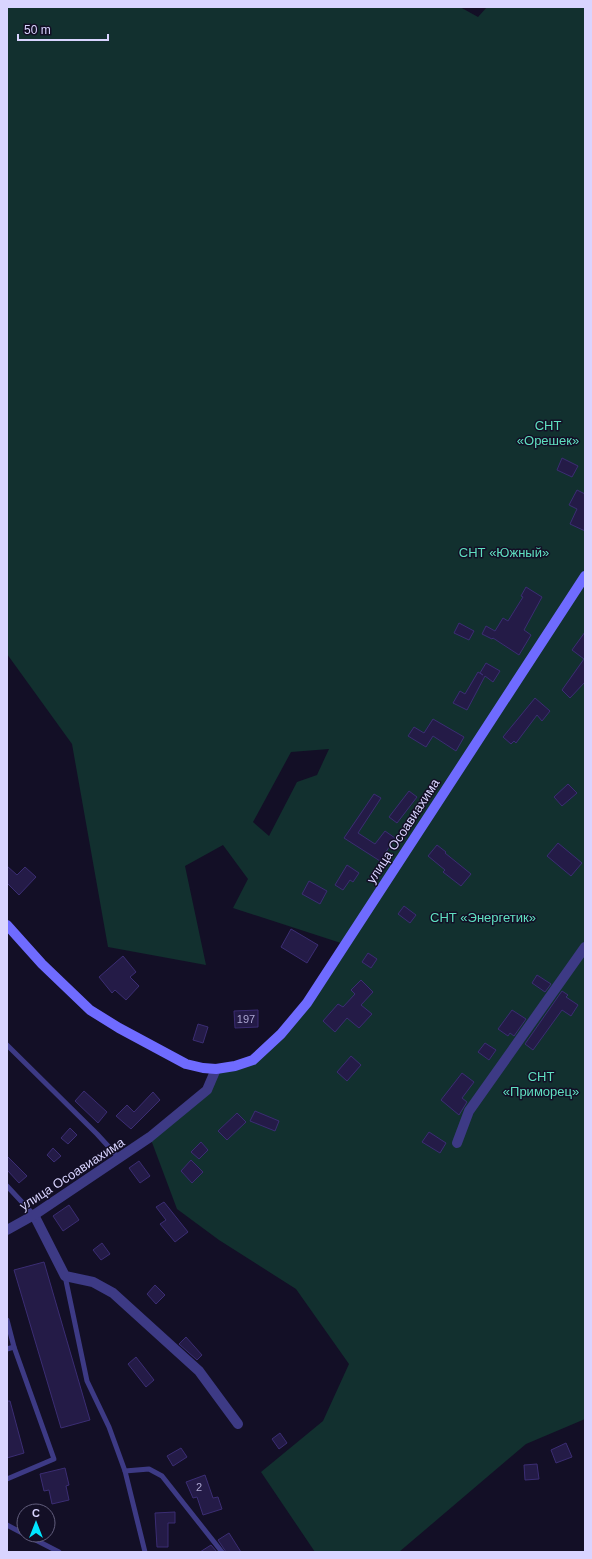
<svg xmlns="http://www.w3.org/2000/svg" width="592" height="1559" font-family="Helvetica,sans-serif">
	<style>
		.green { fill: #12302f; fill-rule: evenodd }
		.building { fill: #241b47; stroke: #3b2d73 }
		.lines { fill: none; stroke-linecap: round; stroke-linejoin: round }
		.lane { stroke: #3d3a85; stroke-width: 5 }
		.street { stroke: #3d3a85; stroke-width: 10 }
		.secondary { stroke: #6f6bff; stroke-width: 10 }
		.labels { text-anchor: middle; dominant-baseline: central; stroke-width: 3; stroke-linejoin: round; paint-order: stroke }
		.number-label { font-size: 11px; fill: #aca6d1 }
		.park-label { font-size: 13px; fill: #5fe0c0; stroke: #130f26 }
		.street-label { font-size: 13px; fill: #d9d4ff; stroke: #130f26 }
	</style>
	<rect width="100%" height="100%" fill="#130f26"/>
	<path class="green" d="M7,7h453l18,10 9,-10h98v1412l-59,25 -127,108h-84l-54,-80 62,-51 26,-57 -53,-75 -77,-49 -42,-31 -27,-72 57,-47 9,-21 37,-9 28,-26 63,-90 -111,-36 15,-29 -25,-34 -38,21 21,99 -98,-18 -36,-203 -65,-90zM329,749l-12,26 -20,7 -28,54 -16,-14 38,-70z"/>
	<g class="building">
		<polygon points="562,458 578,466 572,477 557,470"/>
		<polygon points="577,490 585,494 585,531 570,524 577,509 569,505"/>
		<polygon points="526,587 542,597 524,630 531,635 519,655 493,638 492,639 482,634 486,626 495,631 503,618 508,621 523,597 521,596"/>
		<polygon points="459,623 474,631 469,640 454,633"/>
		<polygon points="585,632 585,682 570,698 562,690 584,659 572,650"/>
		<polygon points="486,663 500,671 493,682 485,676 467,710 453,703 460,691 465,694 478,672 483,675 480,673"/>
		<polygon points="535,698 550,711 542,721 537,715 516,743 514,741 511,744 503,737"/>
		<polygon points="433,719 464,737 456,751 433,736 426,747 408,736 414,727 424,733"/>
		<polygon points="568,784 577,793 562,806 554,797"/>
		<polygon points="409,791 417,797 397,823 389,817"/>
		<polygon points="374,794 381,798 358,833 375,844 385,831 395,838 380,861 344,838"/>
		<polygon points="558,843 582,863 571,876 547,856"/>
		<polygon points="437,845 446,852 445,853 471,874 461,886 443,872 445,870 428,856"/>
		<polygon points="347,865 359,873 353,882 350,880 343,890 335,885"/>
		<polygon points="7,866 17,875 25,867 36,877 19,895 7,883"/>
		<polygon points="309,881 327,891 320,904 302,894"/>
		<polygon points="404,906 416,915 410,923 398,914"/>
		<polygon points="291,929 318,945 307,963 281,947"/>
		<polygon points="368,953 377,959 371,968 362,962"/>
		<polygon points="123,956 136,972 130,977 139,986 126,1000 115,990 112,993 99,977"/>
		<polygon points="537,975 551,984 545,992 532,983"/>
		<polygon points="361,980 373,992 361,1005 372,1014 359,1028 347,1018 335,1032 323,1021 338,1004 343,1007 355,994 351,990"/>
		<polygon points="562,991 568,995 566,997 578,1005 571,1016 562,1010 533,1050 525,1044"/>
		<polygon points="258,1010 258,1027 235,1028 234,1011"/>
		<polygon points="512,1010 526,1019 514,1036 510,1033 508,1036 498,1029"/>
		<polygon points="198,1024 208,1027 203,1043 193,1040"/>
		<polygon points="485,1043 496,1050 489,1060 478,1052"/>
		<polygon points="351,1056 361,1065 347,1081 337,1072"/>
		<polygon points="462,1073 474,1082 462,1098 467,1102 459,1115 441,1100"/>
		<polygon points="84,1091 107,1112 98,1123 75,1101"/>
		<polygon points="153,1092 160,1100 131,1129 116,1116 127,1105 134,1112"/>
		<polygon points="255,1111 279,1121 275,1131 250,1121"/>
		<polygon points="237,1113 246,1122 227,1140 218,1131"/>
		<polygon points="70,1128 77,1135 68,1144 61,1138"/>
		<polygon points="429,1132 446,1143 440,1153 422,1142"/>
		<polygon points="201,1142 208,1150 199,1159 191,1152"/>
		<polygon points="53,1148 61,1156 54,1162 47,1155"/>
		<polygon points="7,1156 27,1176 19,1183 7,1170"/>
		<polygon points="191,1160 203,1172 192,1183 181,1171"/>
		<polygon points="139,1161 150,1176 140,1183 129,1168"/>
		<polygon points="164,1202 188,1232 175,1242 160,1224 166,1220 156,1207"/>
		<polygon points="69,1205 79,1220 63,1231 53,1216"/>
		<polygon points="102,1243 110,1254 101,1260 93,1250"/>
		<polygon points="44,1262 90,1420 61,1428 14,1270"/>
		<polygon points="155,1285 165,1295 156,1304 147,1294"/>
		<polygon points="186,1337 202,1355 197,1360 179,1344"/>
		<polygon points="136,1357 154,1380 146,1387 128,1364"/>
		<polygon points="7,1401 10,1401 24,1453 7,1458"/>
		<polygon points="280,1433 287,1443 279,1449 272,1439"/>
		<polygon points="566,1443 572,1457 556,1463 551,1450"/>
		<polygon points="181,1448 187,1457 173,1466 167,1456"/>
		<polygon points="537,1464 539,1479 525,1480 524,1465"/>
		<polygon points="65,1468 69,1485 66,1486 69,1500 52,1504 49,1490 44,1491 40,1474"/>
		<polygon points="205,1475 213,1498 218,1497 222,1509 203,1515 197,1497 193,1498 186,1482"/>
		<polygon points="175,1512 175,1523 168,1523 168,1547 157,1547 155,1513"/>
		<polygon points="229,1533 241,1552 226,1552 218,1540"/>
		<polygon points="211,1545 217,1552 200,1552"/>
	</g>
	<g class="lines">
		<g class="lane">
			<polyline points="7,1045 97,1134 119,1158"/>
			<polyline points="7,1186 34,1215"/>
			<polyline points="65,1276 87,1381 109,1427 125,1471 145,1552"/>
			<polyline points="7,1320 14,1347 54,1459 7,1479"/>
			<polyline points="7,1349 14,1347"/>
			<polyline points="125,1471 149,1469 162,1476 222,1552"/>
			<polyline points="7,1525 24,1534"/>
			<polyline points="26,1535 59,1552"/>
		</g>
		<g class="street">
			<polyline points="457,1143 469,1111 585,947"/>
			<polyline points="34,1215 65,1276 93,1282 113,1293 199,1371 238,1424"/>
			<polyline points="7,1230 34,1215 150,1137 207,1090 216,1069"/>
		</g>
		<polyline class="secondary" points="7,925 42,964 90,1010 119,1028 186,1064 203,1068 216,1069 235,1066 253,1060 281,1034 307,1003 585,576"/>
	</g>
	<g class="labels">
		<g class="number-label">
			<text x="246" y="1019">197</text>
			<text x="199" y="1487">2</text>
		</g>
		<g class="park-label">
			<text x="548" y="425">СНТ<tspan x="548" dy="15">«Орешек»</tspan></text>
			<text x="504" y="552">СНТ «Южный»</text>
			<text x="483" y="917">СНТ «Энергетик»</text>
			<text x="541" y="1076">СНТ<tspan x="541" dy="15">«Приморец»</tspan></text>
		</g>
		<g class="street-label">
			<text transform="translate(403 831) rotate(-57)">улица Осоавиахима</text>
			<text transform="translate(72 1174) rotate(-33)">улица Осоавиахима</text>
		</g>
	</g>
	<rect width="592" height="1559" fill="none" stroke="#d9d4ff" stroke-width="16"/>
	<g transform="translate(36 1523)"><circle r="19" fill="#130f26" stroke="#625e7d"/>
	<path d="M0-3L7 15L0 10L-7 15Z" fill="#00e5ff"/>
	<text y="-6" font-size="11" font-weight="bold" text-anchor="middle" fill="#d9d4ff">С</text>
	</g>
	<path d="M18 34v6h90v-6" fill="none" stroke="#d9d4ff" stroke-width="2"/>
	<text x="24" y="34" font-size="12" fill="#d9d4ff" stroke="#130f26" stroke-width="3" paint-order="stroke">50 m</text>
</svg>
